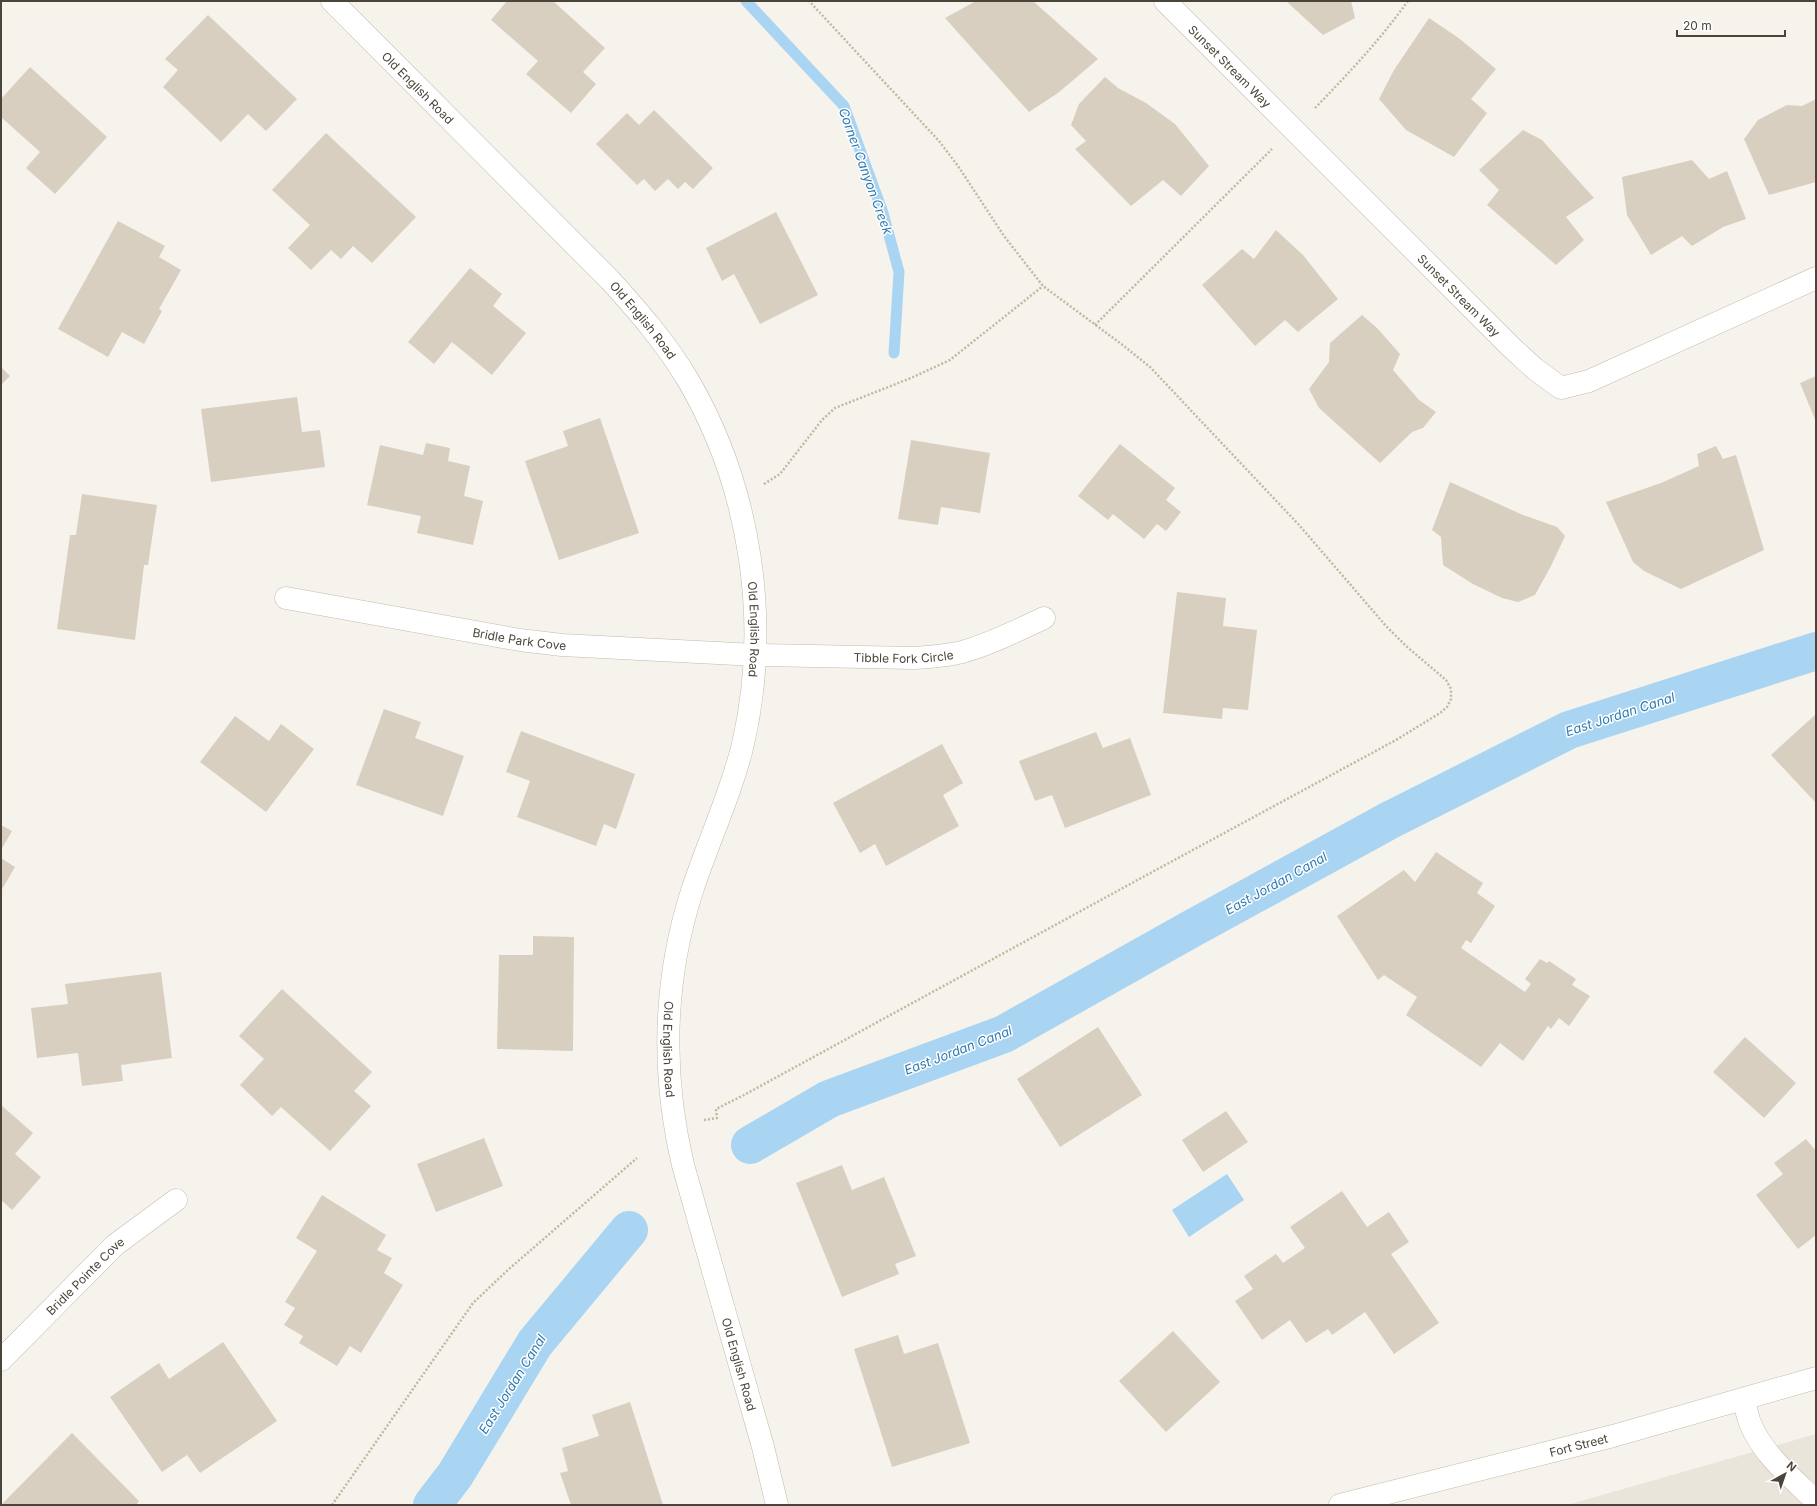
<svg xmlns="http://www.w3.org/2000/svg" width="1817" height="1506" font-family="Inter,sans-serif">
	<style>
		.residential { fill: #eae5da }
		.water { fill: #a9d4f2 }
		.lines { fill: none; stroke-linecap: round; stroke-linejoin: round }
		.stream { stroke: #a9d4f2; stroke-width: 11 }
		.canal { stroke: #a9d4f2; stroke-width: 38 }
		.building { fill: #d8cfc1 }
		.minor-casing { stroke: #c2bbae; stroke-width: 23 }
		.path { stroke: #c4b79f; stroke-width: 2.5; stroke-dasharray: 2 2; stroke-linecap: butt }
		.minor { stroke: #fff; stroke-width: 22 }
		.labels { text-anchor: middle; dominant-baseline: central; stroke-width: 3; stroke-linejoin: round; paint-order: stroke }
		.street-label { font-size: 12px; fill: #4b4439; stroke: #fff }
		.water-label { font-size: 13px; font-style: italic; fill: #2e7ab2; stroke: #fff }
	</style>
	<rect width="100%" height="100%" fill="#f6f3ec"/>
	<polygon class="residential" points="1816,1434 1816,1505 1567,1505"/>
	<polygon class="water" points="1227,1174 1244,1200 1189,1237 1172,1210"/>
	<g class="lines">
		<polyline class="stream" points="746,1 844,106 883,213 899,272 894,353"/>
		<g class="canal">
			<polyline points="750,1145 829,1099 1004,1034 1191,929 1390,820 1569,730 1816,651"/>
			<polyline points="432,1505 455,1475 535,1343 629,1230"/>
		</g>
	</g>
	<g class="building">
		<polygon points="507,1 553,1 605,48 583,72 596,84 571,113 526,74 538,61 491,20"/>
		<polygon points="976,1 1033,1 1098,59 1058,93 1029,112 945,18"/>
		<polygon points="1286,1 1351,1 1355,18 1323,35"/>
		<polygon points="208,15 297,99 266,131 248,114 221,142 163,87 178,70 165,59"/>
		<polygon points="1429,18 1460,39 1496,69 1471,99 1487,113 1454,157 1406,130 1379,99 1394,70"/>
		<polygon points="30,67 107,137 55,194 26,168 40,152 1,117 1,99"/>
		<polygon points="1105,77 1118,88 1146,103 1175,124 1209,166 1181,196 1163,180 1131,206 1075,149 1086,141 1071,125 1079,104"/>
		<polygon points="1816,99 1816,182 1769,195 1744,139 1758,120 1787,105 1802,106"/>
		<polygon points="654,110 713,168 693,189 685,182 678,189 668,179 655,191 644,179 637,185 596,144 627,113 639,125"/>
		<polygon points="1523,130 1542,140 1594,198 1566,217 1584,240 1556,265 1487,205 1499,190 1479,170"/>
		<polygon points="326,133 416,217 372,263 353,246 341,259 331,250 311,270 288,248 310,225 272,190"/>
		<polygon points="1692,160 1709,179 1727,171 1746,219 1723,227 1692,246 1682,236 1651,255 1627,215 1622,177"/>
		<polygon points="776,212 818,295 760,324 734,274 722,281 706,248"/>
		<polygon points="118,221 165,246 159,257 181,270 159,309 162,311 144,344 122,332 108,357 58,329"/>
		<polygon points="1276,230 1303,255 1338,299 1298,332 1285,320 1255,346 1202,285 1242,249 1254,259"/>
		<polygon points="470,268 502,294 493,306 526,333 492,375 452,342 434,364 408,342"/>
		<polygon points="1362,315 1377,328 1400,354 1393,370 1419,400 1436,412 1423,428 1412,432 1380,463 1319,408 1309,389 1329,362 1330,343"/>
		<polygon points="1,367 10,376 1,385"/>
		<polygon points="1816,376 1816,422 1800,383"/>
		<polygon points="297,397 302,432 320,430 325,467 211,482 201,409"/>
		<polygon points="600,418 639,533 559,560 525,461 568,446 563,431"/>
		<polygon points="911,440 990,453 980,513 941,507 938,525 898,519"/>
		<polygon points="426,443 450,448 448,461 470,466 464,496 483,501 473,545 417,533 421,516 367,505 380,445 423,455"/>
		<polygon points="1120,444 1175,488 1166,500 1181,512 1166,531 1157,524 1144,539 1113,514 1108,520 1078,496"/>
		<polygon points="1716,446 1723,459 1736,455 1764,550 1681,589 1644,571 1633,562 1606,502 1661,483 1699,466 1697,454"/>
		<polygon points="1450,482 1523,515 1557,527 1565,536 1551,566 1535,595 1518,602 1502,598 1473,584 1443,565 1441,537 1432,530"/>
		<polygon points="82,494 157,505 148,565 144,565 135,640 57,629 70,535 76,535"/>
		<polygon points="1177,592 1226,598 1223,626 1257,630 1248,710 1223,708 1222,719 1163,713"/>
		<polygon points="384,709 421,722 415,738 464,756 443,816 356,785"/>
		<polygon points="1816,714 1816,803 1771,755"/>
		<polygon points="235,716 269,741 281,724 314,749 266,812 200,762"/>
		<polygon points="521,731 635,774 616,829 604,824 596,846 517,817 530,781 506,772"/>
		<polygon points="1096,732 1103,748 1130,738 1151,795 1065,828 1052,795 1035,801 1019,761"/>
		<polygon points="942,744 963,783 943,795 959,826 886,866 875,844 860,853 833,803"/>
		<polygon points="1,825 12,831 1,850"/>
		<polygon points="1436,852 1483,883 1477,893 1495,906 1471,943 1466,940 1461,948 1525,992 1531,984 1525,979 1540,959 1547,963 1549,961 1576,979 1572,985 1590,996 1569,1026 1559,1018 1551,1029 1548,1026 1523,1061 1500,1043 1481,1067 1406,1015 1417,997 1384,975 1378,980 1337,916 1404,870 1415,882"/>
		<polygon points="1,858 15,867 1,891"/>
		<polygon points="533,936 574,937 573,1051 497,1049 499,955 533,955"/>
		<polygon points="161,972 172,1058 121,1065 123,1081 82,1086 78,1053 37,1058 31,1008 68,1004 65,984"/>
		<polygon points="282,989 372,1072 354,1091 371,1106 330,1151 281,1107 272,1116 240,1085 264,1059 239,1036"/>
		<polygon points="1098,1027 1142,1095 1060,1147 1017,1079"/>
		<polygon points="1745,1037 1796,1083 1764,1118 1713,1072"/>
		<polygon points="1,1105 33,1133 15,1154 41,1177 12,1210 1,1200"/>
		<polygon points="1226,1111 1248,1142 1203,1172 1182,1140"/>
		<polygon points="484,1138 503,1186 436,1212 417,1164"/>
		<polygon points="1806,1139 1816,1151 1816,1235 1798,1249 1756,1195 1783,1174 1774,1163"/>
		<polygon points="842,1165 852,1190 884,1177 916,1256 895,1264 899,1274 842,1297 796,1183"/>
		<polygon points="1342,1191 1367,1227 1389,1212 1409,1242 1391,1254 1439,1323 1394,1354 1365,1312 1332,1335 1328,1329 1306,1343 1290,1320 1262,1340 1235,1301 1253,1289 1244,1276 1276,1254 1283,1263 1305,1248 1290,1227"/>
		<polygon points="322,1195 386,1235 377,1250 392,1258 384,1273 403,1285 361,1353 350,1346 337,1366 299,1343 303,1336 284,1325 295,1308 285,1302 317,1251 296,1238"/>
		<polygon points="1173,1331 1220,1382 1166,1432 1119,1381"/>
		<polygon points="898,1335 904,1354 938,1343 970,1443 892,1467 854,1349"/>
		<polygon points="223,1342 277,1421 200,1473 187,1455 162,1472 110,1397 159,1363 169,1379"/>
		<polygon points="630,1402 663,1505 571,1505 560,1473 568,1471 562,1448 599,1436 592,1415"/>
		<polygon points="72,1433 139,1501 136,1505 1,1505"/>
	</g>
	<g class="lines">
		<g class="minor-casing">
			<g id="minor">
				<path id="s1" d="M332,1l278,279c28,31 56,63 78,100 63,108 83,242 55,364 -12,50 -35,98 -51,147 -29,91 -31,181 -9,274l80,282 14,58"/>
				<path id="s2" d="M1165,1l345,345 25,23 26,19 28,-7 227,-103"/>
				<path id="s3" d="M286,598l234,42 42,5 194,10 158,3c16,-1 32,-2 48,-6 29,-8 56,-22 82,-34"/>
				<path id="s4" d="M1,1360l114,-115 61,-45"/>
				<path d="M1743,1399c3,8 4,16 7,24 13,32 41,54 66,78"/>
				<path id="s5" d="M1340,1505l273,-69 203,-58"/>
			</g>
		</g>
		<g class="path">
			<path d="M1315,108c34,-35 64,-67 93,-107"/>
			<polyline points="1095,325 1272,149"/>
			<polyline points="764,484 780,474 822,420 835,408 911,378 950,360 1043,286"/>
			<polyline points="704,1120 717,1118 716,1109 744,1095 1143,877 1396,740 1440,713 1447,707 1451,699 1451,689 1446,680 1406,646 1386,626 1299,525 1150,367 1124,346 1043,286 1004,236 958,166 939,141 809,1"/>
			<polyline points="332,1505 473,1303 509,1269 637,1158"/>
		</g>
		<use href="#minor" class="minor"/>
	</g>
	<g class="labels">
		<g class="street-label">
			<text stroke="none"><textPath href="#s2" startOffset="92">Sunset Stream Way</textPath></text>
			<text stroke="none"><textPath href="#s1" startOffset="122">Old English Road</textPath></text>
			<text stroke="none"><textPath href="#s2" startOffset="416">Sunset Stream Way</textPath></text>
			<text stroke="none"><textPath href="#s1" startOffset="446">Old English Road</textPath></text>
			<text stroke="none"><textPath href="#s1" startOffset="782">Old English Road</textPath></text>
			<text stroke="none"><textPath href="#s3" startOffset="237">Bridle Park Cove</textPath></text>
			<text stroke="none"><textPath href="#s3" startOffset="622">Tibble Fork Circle</textPath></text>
			<text stroke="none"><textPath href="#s1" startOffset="1214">Old English Road</textPath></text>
			<text stroke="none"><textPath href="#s4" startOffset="119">Bridle Pointe Cove</textPath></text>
			<text stroke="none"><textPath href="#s1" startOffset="1538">Old English Road</textPath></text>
			<text stroke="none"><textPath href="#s5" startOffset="246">Fort Street</textPath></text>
		</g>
		<g class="water-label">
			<text transform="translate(866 171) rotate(70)">Corner Canyon Creek</text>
			<text transform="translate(1620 714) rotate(-18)">East Jordan Canal</text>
			<text transform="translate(1276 883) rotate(-29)">East Jordan Canal</text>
			<text transform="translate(958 1050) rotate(-21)">East Jordan Canal</text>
			<text transform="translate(512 1384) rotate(-58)">East Jordan Canal</text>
		</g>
	</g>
	<rect width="1817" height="1506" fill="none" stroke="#4b4439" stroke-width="4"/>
	<g transform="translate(1785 1474) rotate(40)" stroke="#ffffff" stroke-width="3" paint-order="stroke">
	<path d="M0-3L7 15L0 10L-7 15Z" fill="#4b4439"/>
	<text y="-6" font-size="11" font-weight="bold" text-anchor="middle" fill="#4b4439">N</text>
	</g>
	<path d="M1677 30v6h108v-6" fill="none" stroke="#4b4439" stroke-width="2"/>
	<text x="1683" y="30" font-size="12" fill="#4b4439" stroke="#ffffff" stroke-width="3" paint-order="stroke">20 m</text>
</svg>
